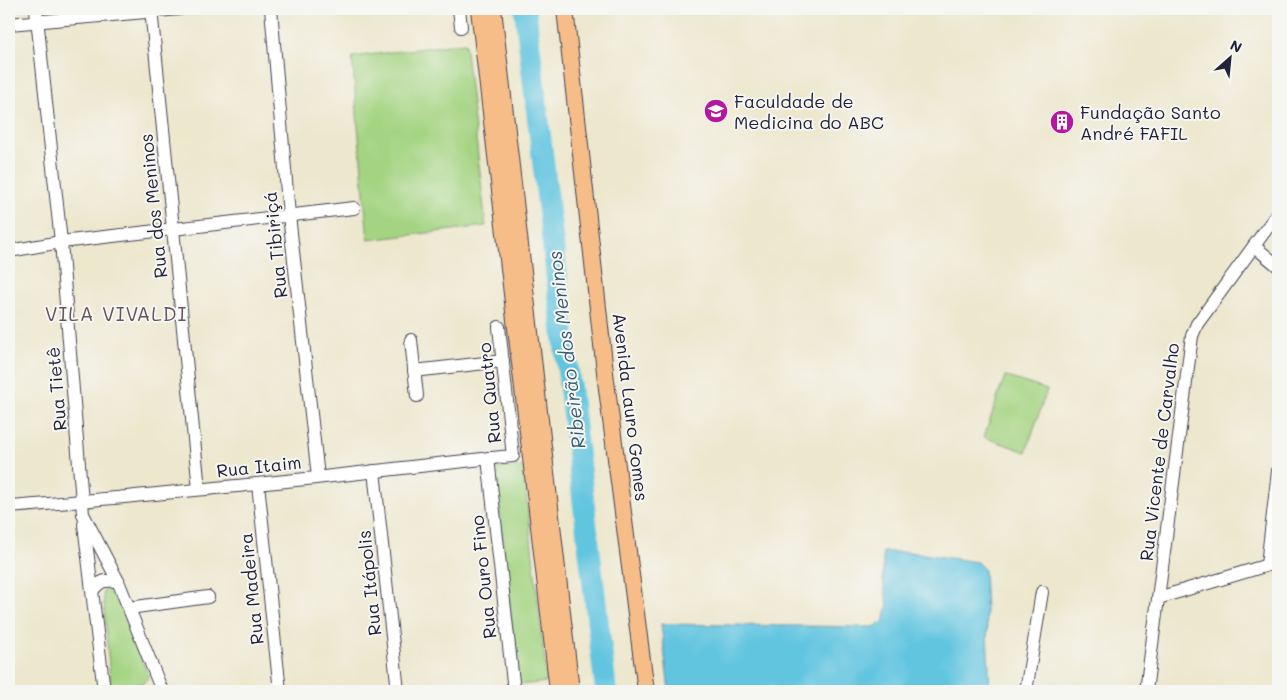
<svg xmlns="http://www.w3.org/2000/svg" width="1287" height="700" font-family="Mali,sans-serif">
	<style>
		.green { fill: #a4d482; stroke: #637b5e }
		.water { fill: #62c5e0; stroke: #42748e }
		.lines { fill: none; stroke-linecap: round; stroke-linejoin: round }
		.river { stroke: #62c5e0; stroke-width: 22 }
		.minor-casing { stroke: #404051; stroke-width: 14 }
		.major-casing { stroke: #404051; stroke-width: 18 }
		.minor { stroke: #fff; stroke-width: 12 }
		.major { stroke: #f7bd88; stroke-width: 16 }
		.labels { text-anchor: middle; dominant-baseline: central; stroke-width: 4; stroke-linejoin: round; paint-order: stroke }
		.poi-label { font-size: 18px; fill: #22223b; stroke: #f6f6f2; text-anchor: start }
		.street-label { font-size: 18px; fill: #22223b; stroke: #f6f6f2 }
		.water-label { font-size: 19px; font-style: italic; fill: #385b75; stroke: #f6f6f2 }
		.quarter-label { font-size: 20px; letter-spacing: 1px; fill: #67545e; stroke: #f6f6f2 }
	</style>
	<rect width="100%" height="100%" fill="#f6f6f2"/>
	<filter id="ink" filterUnits="userSpaceOnUse"><feTurbulence type="fractalNoise" baseFrequency=".02" numOctaves="2"/><feDisplacementMap in="SourceGraphic" scale="10" xChannelSelector="R" yChannelSelector="G"/><feConvolveMatrix kernelMatrix="1 2 1 2 8 2 1 2 1" color-interpolation-filters="sRGB"/></filter>
	<filter id="wash" filterUnits="userSpaceOnUse"><feTurbulence type="fractalNoise" baseFrequency=".0096" numOctaves="4" result="noise"/><feDisplacementMap in="SourceGraphic" scale="20" xChannelSelector="R" yChannelSelector="G"/><feGaussianBlur stdDeviation="1.12" result="paint"/><feColorMatrix in="noise" values="0 0 0 0 0 0 0 0 0 0 0 0 0 0 0 0 0 1.4 0 .05"/><feComposite in="paint" operator="in"/></filter>
	<g filter="url(#wash)">
		<rect width="100%" height="100%" fill="#ede7cd"/>
		<g class="green">
			<polygon points="465,43 486,226 368,240 352,57"/>
			<polygon points="1005,376 1047,390 1026,452 984,437"/>
			<polygon points="523,466 547,682 519,685 495,469"/>
			<polygon points="110,587 113,590 149,677 146,681 143,683 111,691 103,593 104,590"/>
		</g>
		<polygon class="water" points="883,552 909,552 977,562 984,569 990,691 669,691 661,624 874,627 884,621 888,604 883,581"/>
		<g class="lines">
			<polyline class="river" points="525,9 606,691"/>
		</g>
	</g>
	<g filter="url(#ink)">
		<g class="lines">
			<g class="minor-casing">
				<g id="minor">
					<polyline points="36,9 61,242 83,514 118,581 162,691"/>
					<polyline points="151,9 199,489"/>
					<polyline points="271,9 289,215 318,477"/>
					<polyline points="459,9 461,27"/>
					<polyline points="9,24 180,9"/>
					<polyline points="1254,246 1278,266"/>
					<polyline points="9,251 61,242 354,208"/>
					<polyline points="411,340 417,396"/>
					<polyline points="414,371 503,361"/>
					<polyline points="488,458 514,691"/>
					<polyline points="374,471 398,691"/>
					<polyline points="258,484 280,691"/>
					<path d="M9,507c83,-6 166,-15 248,-23 86,-8 171,-20 256,-28l-14,-129"/>
					<polyline points="84,524 104,691"/>
					<polyline points="1267,565 1278,471"/>
					<path d="M93,590c8,-10 12,-10 25,-9"/>
					<polyline points="1158,598 1278,562"/>
					<polyline points="129,608 208,597"/>
					<polyline points="1026,691 1042,592"/>
					<polyline points="1146,691 1192,336 1197,324 1278,213"/>
				</g>
			</g>
			<g class="major-casing">
				<g id="major">
					<polyline points="479,9 558,691"/>
					<polyline points="493,9 571,691"/>
					<polyline points="565,9 606,381 646,691"/>
				</g>
			</g>
			<use href="#minor" class="minor"/>
			<use href="#major" class="major"/>
		</g>
	</g>
	<defs>
		<g id="university-disc" transform="scale(1.25)"><circle r="9.5" fill="#b5179e" stroke="#f6f6f2"/><path d="M0-5L7-2L0 1L-7-2ZM-4 1L0 2.5L4 1V4Q0 6-4 4Z" fill="#fff"/></g>
		<g id="building-disc" transform="scale(1.25)"><circle r="9.5" fill="#b5179e" stroke="#f6f6f2"/><path d="M-4-6H4V6H1V3H-1V6H-4ZM-2.5-4.3h1.7v1.8h-1.7ZM.8-4.3h1.7v1.8H.8ZM-2.5-1h1.7V.8h-1.7ZM.8-1h1.7V.8H.8Z" fill="#fff"/></g>
	</defs>
	<g fill-rule="evenodd">
		<use href="#university-disc" x="716" y="111"/>
		<use href="#building-disc" x="1062" y="122"/>
	</g>
	<g class="labels">
		<g class="poi-label">
			<text x="734" y="101">Faculdade de<tspan x="734" dy="21">Medicina do ABC</tspan></text>
			<text x="1080" y="112">Fundação Santo<tspan x="1080" dy="21">André FAFIL</tspan></text>
		</g>
		<g class="street-label">
			<text transform="translate(153 206) rotate(-96)">Rua dos Meninos</text>
			<text transform="translate(275 245) rotate(-96)">Rua Tibiriçá</text>
			<text transform="translate(56 389) rotate(-95)">Rua Tietê</text>
			<text transform="translate(489 393) rotate(-96)">Rua Quatro</text>
			<text transform="translate(631 407) rotate(83)">Avenida Lauro Gomes</text>
			<text transform="translate(1159 452) rotate(-83)">Rua Vicente de Carvalho</text>
			<text transform="translate(259 466) rotate(-6)">Rua Itaim</text>
			<text transform="translate(483 577) rotate(-96)">Rua Ouro Fino</text>
			<text transform="translate(369 583) rotate(-96)">Rua Itápolis</text>
			<text transform="translate(251 589) rotate(-96)">Rua Madeira</text>
		</g>
		<g class="water-label">
			<text transform="translate(566 350) rotate(-97)">Ribeirão dos Meninos</text>
		</g>
		<g class="quarter-label">
			<text x="116" y="313">VILA VIVALDI</text>
		</g>
	</g>
	<rect width="1287" height="700" fill="none" stroke="#f6f6f2" stroke-width="30"/>
	<g transform="translate(1230 58) rotate(27)" stroke="#f6f6f2" stroke-width="4" paint-order="stroke">
	<path d="M0-4L9 19L0 12L-9 19Z" fill="#22223b"/>
	<text y="-8" font-size="14" font-weight="bold" text-anchor="middle" fill="#22223b">N</text>
	</g>
</svg>
